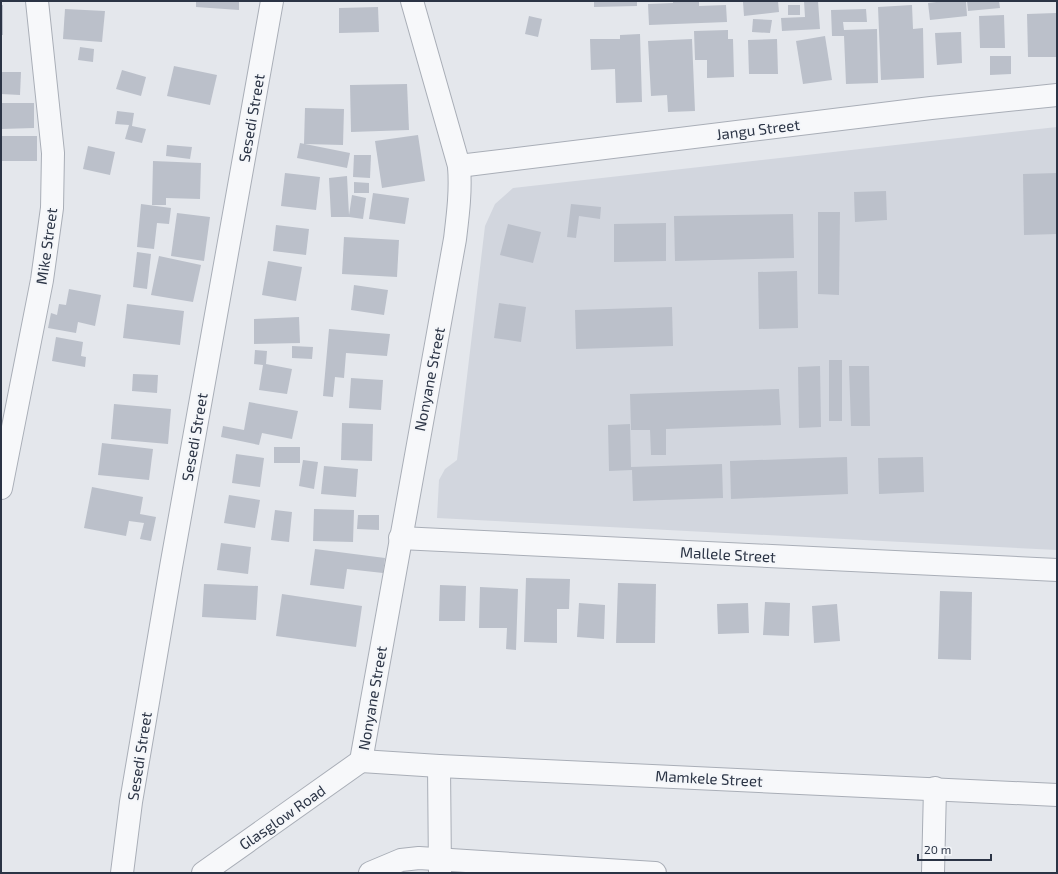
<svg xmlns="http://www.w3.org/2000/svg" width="1058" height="874" font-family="'Exo 2',sans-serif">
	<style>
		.built { fill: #d2d6de }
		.building { fill: #bbc0ca }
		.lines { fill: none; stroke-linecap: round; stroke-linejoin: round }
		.minor-casing { stroke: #a9aeb7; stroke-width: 24 }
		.minor { stroke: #f7f8fa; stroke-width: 22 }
		.labels { text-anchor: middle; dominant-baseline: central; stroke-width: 4; stroke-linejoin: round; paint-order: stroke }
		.street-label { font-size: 15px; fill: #2b3445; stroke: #f4f6f9 }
	</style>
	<rect width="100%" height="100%" fill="#e4e7ec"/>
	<polygon class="built" points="1057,127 1057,550 437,518 439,480 445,469 457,460 485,226 495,204 513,188"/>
	<g class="building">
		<polygon points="196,1 239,1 239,10 196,7"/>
		<polygon points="594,1 637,1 637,6 594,7"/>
		<polygon points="673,1 699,1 699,6 726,5 727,22 649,25 648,4 673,3"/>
		<polygon points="747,1 778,1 779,12 744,16 743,2"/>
		<polygon points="804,1 818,1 820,29 782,31 781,18 805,17"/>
		<polygon points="945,1 966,1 967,16 930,20 928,3"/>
		<polygon points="967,1 999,1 1000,8 968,11"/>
		<rect x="1" y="5" width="2" height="30"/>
		<rect x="788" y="5" width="12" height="10"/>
		<polygon points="912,5 913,29 923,28 924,78 881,80 878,7"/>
		<polygon points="378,7 379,32 339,33 339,8"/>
		<polygon points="65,9 105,11 102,42 63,39"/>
		<polygon points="866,9 867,22 843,22 844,30 877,29 878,83 846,84 844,36 832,36 831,10"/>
		<polygon points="1056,13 1057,57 1028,57 1027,14"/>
		<polygon points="1004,15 1005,48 980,48 979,16"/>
		<polygon points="529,16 542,19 538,37 525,34"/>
		<polygon points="753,19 772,20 770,33 752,32"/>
		<polygon points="728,30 728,39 733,39 734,77 707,78 707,60 695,60 694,31"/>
		<polygon points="961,32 962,63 937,65 935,33"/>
		<polygon points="640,34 642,102 616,103 615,69 591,70 590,39 620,39 620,35"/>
		<polygon points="825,36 832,80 803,84 796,41"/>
		<polygon points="692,39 695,111 668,112 667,95 651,96 648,41"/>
		<polygon points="777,39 778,74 749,74 748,40"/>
		<polygon points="80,47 94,49 93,62 78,60"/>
		<polygon points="990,56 1011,56 1011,74 990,75"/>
		<polygon points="174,66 217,75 210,105 167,96"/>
		<polygon points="122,70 146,77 141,96 116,89"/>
		<polygon points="1,72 21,72 20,95 1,94"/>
		<polygon points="407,84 409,130 351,132 350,85"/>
		<polygon points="1,103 34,103 34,128 1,129"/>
		<polygon points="305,108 344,109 343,145 304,144"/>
		<polygon points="117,111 134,113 132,126 146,129 142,143 125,139 129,125 115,124"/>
		<polygon points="418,135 425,181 382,188 375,141"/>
		<rect x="1" y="136" width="36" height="25"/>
		<polygon points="300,143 350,153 347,168 297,158"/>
		<polygon points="167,145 192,147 190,159 166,156"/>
		<polygon points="88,146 115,152 110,175 83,169"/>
		<polygon points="354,155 371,155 370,178 353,177"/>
		<polygon points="153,161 201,163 200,199 166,198 166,205 152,205"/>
		<polygon points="285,173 320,177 316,210 281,206"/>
		<polygon points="1057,173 1057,234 1024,235 1023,174"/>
		<polygon points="347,176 349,215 352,195 366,198 363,219 349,217 331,217 329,178"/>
		<polygon points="354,182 369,183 369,193 354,193"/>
		<polygon points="886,191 887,220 855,222 854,192"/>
		<polygon points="373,193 409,198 405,224 369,219"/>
		<polygon points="141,204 171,208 169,224 157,223 154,249 137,247"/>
		<polygon points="571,204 601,207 600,219 579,216 576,238 567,237"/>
		<polygon points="818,212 840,212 839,295 818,294"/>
		<polygon points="177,213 210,217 204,261 171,256"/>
		<polygon points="793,214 794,258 675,261 674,216"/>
		<polygon points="666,223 666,261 614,262 614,224"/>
		<polygon points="508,224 541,232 533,263 500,255"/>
		<polygon points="276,225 309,229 306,255 273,251"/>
		<polygon points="344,237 399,240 397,277 342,274"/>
		<polygon points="137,252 151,254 147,289 133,287"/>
		<polygon points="159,256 201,265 193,302 151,295"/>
		<polygon points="268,261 302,267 296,301 262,295"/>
		<polygon points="797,271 798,328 759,329 758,272"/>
		<polygon points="354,285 388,290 384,315 351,310"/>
		<polygon points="69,289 101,295 95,326 78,322 76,333 48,328 51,313 57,315 59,304 66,305"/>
		<polygon points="499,303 526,307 521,342 494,338"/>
		<polygon points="127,304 184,311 180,345 123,338"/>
		<polygon points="672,307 673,346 576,349 575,310"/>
		<polygon points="299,317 300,343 254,344 254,319"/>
		<polygon points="329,329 390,334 387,356 346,353 344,378 335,377 333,397 323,396"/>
		<polygon points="56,337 83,342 81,356 86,357 85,367 52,361"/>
		<polygon points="292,346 313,347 312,359 292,358"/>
		<polygon points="255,350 267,351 266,364 292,369 287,394 259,390 263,365 254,364"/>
		<rect x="829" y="360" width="13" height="61"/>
		<polygon points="820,366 821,427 799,428 798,367"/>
		<polygon points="849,366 869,366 870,426 851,426"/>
		<polygon points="133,374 158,375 157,393 132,391"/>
		<polygon points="351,378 383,380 381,410 349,408"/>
		<polygon points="779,389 781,425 666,429 666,455 651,455 650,430 631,430 630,394"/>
		<polygon points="249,402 298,411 292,439 262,433 259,445 221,437 223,426 244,430"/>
		<polygon points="114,404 171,409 168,444 111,439"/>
		<polygon points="342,423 373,424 372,461 341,460"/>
		<polygon points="630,424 631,467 722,464 723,498 633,501 632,470 609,471 608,425"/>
		<polygon points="102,443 153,449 149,480 98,475"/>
		<rect x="274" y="447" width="26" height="16"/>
		<polygon points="236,454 264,458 260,487 232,483"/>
		<polygon points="847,457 848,494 731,499 730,461"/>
		<polygon points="923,457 924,492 879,494 878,458"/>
		<polygon points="303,460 318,462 314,489 299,486"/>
		<polygon points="324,466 358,469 356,497 321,494"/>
		<polygon points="92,487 143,497 140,514 156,517 151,541 140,539 144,523 129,521 126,536 84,528"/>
		<polygon points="229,495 260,500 255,528 224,523"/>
		<polygon points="314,509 354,510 353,542 313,541"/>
		<polygon points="275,510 292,512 289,542 271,540"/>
		<polygon points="358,515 379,515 379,530 357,529"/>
		<polygon points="221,543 251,547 248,574 217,570"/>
		<polygon points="315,549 385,558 383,573 347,569 344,589 310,585"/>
		<polygon points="526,578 570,579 569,609 557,609 557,643 524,642"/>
		<polygon points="618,583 656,584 655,643 616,643"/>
		<polygon points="204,584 258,586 256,620 202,617"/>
		<polygon points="440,585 466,586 465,621 439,621"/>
		<polygon points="480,587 518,589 516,650 506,649 507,628 479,628"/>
		<polygon points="940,591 972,592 971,660 938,659"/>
		<polygon points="282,594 362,606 356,647 276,636"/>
		<polygon points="765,602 790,603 789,636 763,635"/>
		<polygon points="579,603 605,605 604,639 577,637"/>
		<polygon points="748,603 749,633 718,634 717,604"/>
		<polygon points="837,604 840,641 814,643 812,606"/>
	</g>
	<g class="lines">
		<g class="minor-casing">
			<g id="minor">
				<polyline points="459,166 931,108 1057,95"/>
				<polyline points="1,488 42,280 52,208 53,153 37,1"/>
				<polyline points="400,538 1057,570"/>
				<path d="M361,761l94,-522c3,-25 6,-48 4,-73l-47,-165"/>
				<polyline points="361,761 439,766 1057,795"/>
				<polyline points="439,766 440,873"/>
				<polyline points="122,873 131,802 171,567 272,1"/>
				<polyline points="203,873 361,761"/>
				<polyline points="370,873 401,860 419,858 655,873"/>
				<polyline points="933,873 935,788"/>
			</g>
		</g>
		<use href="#minor" class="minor"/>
	</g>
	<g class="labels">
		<g class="street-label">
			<text transform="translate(251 118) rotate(-80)">Sesedi Street</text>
			<text transform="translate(758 129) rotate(-7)">Jangu Street</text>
			<text transform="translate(46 246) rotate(-82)">Mike Street</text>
			<text transform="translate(429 379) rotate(-79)">Nonyane Street</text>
			<text transform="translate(194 437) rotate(-80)">Sesedi Street</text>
			<text transform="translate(728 554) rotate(3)">Mallele Street</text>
			<text transform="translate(372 698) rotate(-80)">Nonyane Street</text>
			<text transform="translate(139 756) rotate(-81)">Sesedi Street</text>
			<text transform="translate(709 778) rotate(3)">Mamkele Street</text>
			<text transform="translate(282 817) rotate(-35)">Glasglow Road</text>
		</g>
	</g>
	<rect width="1058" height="874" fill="none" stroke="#2b3445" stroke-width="4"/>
	<path d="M918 854v6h73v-6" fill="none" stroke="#2b3445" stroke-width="2"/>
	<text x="924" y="854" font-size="12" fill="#2b3445" stroke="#f4f6f9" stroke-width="3" paint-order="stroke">20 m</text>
</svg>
